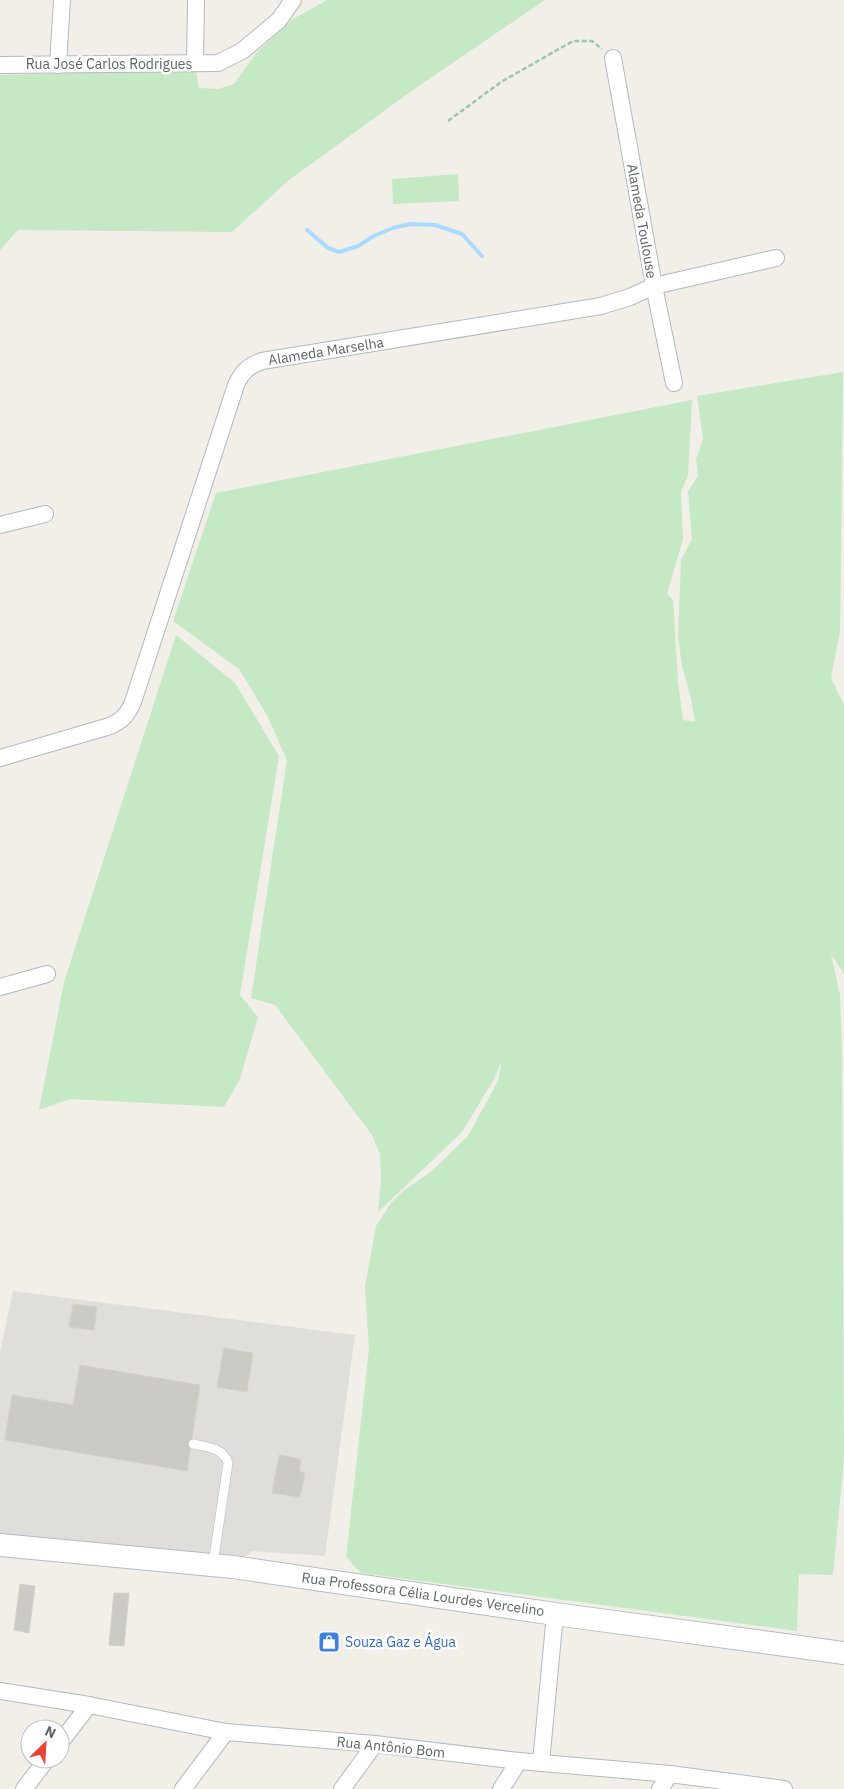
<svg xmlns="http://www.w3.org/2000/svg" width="844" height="1789" font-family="'IBM Plex Sans',sans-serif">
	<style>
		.industrial { fill: #e0deda }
		.green { fill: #c5e8c5 }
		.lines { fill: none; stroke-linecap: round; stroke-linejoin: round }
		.stream { stroke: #aadaff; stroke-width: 4 }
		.building { fill: #cccac5; stroke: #d6d1c6 }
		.lane-casing { stroke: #b5b8bc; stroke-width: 10 }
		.street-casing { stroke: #b5b8bc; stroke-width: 18 }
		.secondary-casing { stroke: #b6babf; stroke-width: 24 }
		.path { stroke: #9cc7a9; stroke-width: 2.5; stroke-dasharray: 5 2.5; stroke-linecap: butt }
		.lane { stroke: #fff; stroke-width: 9 }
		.street { stroke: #fff; stroke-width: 16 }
		.secondary { stroke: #fff; stroke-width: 22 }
		.labels { text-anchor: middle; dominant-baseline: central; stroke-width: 5; stroke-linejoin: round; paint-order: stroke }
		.street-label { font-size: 14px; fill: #5f6368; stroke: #fff }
		.shop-label { font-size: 14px; fill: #366cbe; stroke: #fff; text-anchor: start }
	</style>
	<rect width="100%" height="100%" fill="#f1efe8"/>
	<polygon class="industrial" points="13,1291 355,1335 325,1556 252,1551 240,1561 0,1539 0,1352"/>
	<g class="green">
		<polygon points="327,0 545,0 413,90 289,180 232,232 18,230 0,250 0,75 196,70 199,88 218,89 234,84 257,52 293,19"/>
		<polygon points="458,174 459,201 393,204 392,179"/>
		<polygon points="843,372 840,631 831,678 844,705 844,974 831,954 840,995 842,1060 844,1458 833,1575 799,1574 797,1631 361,1573 346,1557 369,1349 365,1286 376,1226 391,1203 403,1191 432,1171 468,1136 498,1081 502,1060 494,1079 462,1132 378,1212 381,1181 380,1154 372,1135 275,1005 251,998 287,760 267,715 239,669 173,621 216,493 692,400 688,475 681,492 683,539 667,594 673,600 678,682 683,720 695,722 691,699 682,666 678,636 681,560 692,539 688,491 698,476 696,459 703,439 697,396"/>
		<polygon points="176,635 235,683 279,756 240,995 258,1017 240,1079 224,1107 70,1099 39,1110 64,982"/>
	</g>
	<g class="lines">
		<polyline class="stream" points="307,230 328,248 339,252 358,246 374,236 393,228 410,224 435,225 462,234 482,256"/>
	</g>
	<g class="building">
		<polygon points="73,1304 97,1307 94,1330 69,1327"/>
		<polygon points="224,1348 253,1353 247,1392 217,1387"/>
		<polygon points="80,1365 200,1385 187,1471 5,1440 12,1395 73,1405"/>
		<polygon points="279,1455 301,1459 299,1471 305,1473 300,1497 272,1493"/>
		<polygon points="20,1584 35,1586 29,1633 14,1630"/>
		<polygon points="114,1593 129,1593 124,1646 109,1645"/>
	</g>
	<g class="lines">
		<g class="lane-casing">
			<path id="lane" d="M193,1444c13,3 30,3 35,19l-15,101"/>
		</g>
		<g class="street-casing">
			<g id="street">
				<polyline points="613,58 654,286 674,383"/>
				<polyline points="195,63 196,0"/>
				<polyline points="0,65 218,63 242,51 279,20 293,0"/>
				<polyline points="58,65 62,0"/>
				<polyline points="0,525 45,514"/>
				<path d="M0,758l110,-32c12,-5 18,-12 23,-24l103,-317c6,-13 12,-19 26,-24l339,-55 29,-9 24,-11 122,-28"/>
				<polyline points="0,987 47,974"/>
				<polyline points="0,1691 89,1705 226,1732 375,1744 519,1761 670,1774 784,1789"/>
				<polyline points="60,1743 89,1705"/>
				<polyline points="541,1763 555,1614"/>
				<polyline points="24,1789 47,1759"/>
				<polyline points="183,1789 226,1732"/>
				<polyline points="342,1789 375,1744"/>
				<polyline points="501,1789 519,1761"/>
				<polyline points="660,1789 670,1774"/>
			</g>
		</g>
		<g class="secondary-casing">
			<polyline id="secondary" points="0,1545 233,1567 555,1614 844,1653"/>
		</g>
		<polyline class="path" points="448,121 501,82 573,41 592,41 602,49"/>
		<use href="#lane" class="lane"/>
		<use href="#street" class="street"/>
		<use href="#secondary" class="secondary"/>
	</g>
	<defs>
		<g id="shop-square" transform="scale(1.125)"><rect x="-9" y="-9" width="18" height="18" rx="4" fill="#3f7fe0" stroke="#fff"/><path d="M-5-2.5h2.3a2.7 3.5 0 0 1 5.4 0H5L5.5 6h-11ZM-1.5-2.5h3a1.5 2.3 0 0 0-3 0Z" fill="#fff"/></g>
	</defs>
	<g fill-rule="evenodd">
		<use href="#shop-square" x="329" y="1642"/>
	</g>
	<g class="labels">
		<g class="street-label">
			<text x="109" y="64">Rua José Carlos Rodrigues</text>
			<text transform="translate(642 221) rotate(80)">Alameda Toulouse</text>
			<text transform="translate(326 351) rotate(-9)">Alameda Marselha</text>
			<text transform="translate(423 1594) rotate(8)">Rua Professora Célia Lourdes Vercelino</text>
			<text transform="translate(391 1747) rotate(6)">Rua Antônio Bom</text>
		</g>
		<g class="shop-label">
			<text x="345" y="1642">Souza Gaz e Água</text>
		</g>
	</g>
	<g transform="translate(45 1744) rotate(25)"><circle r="24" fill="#ffffff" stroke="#bfc1c3"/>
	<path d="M0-4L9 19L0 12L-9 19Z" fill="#ea4335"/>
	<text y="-8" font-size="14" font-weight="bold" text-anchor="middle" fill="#5f6368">N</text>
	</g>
</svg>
